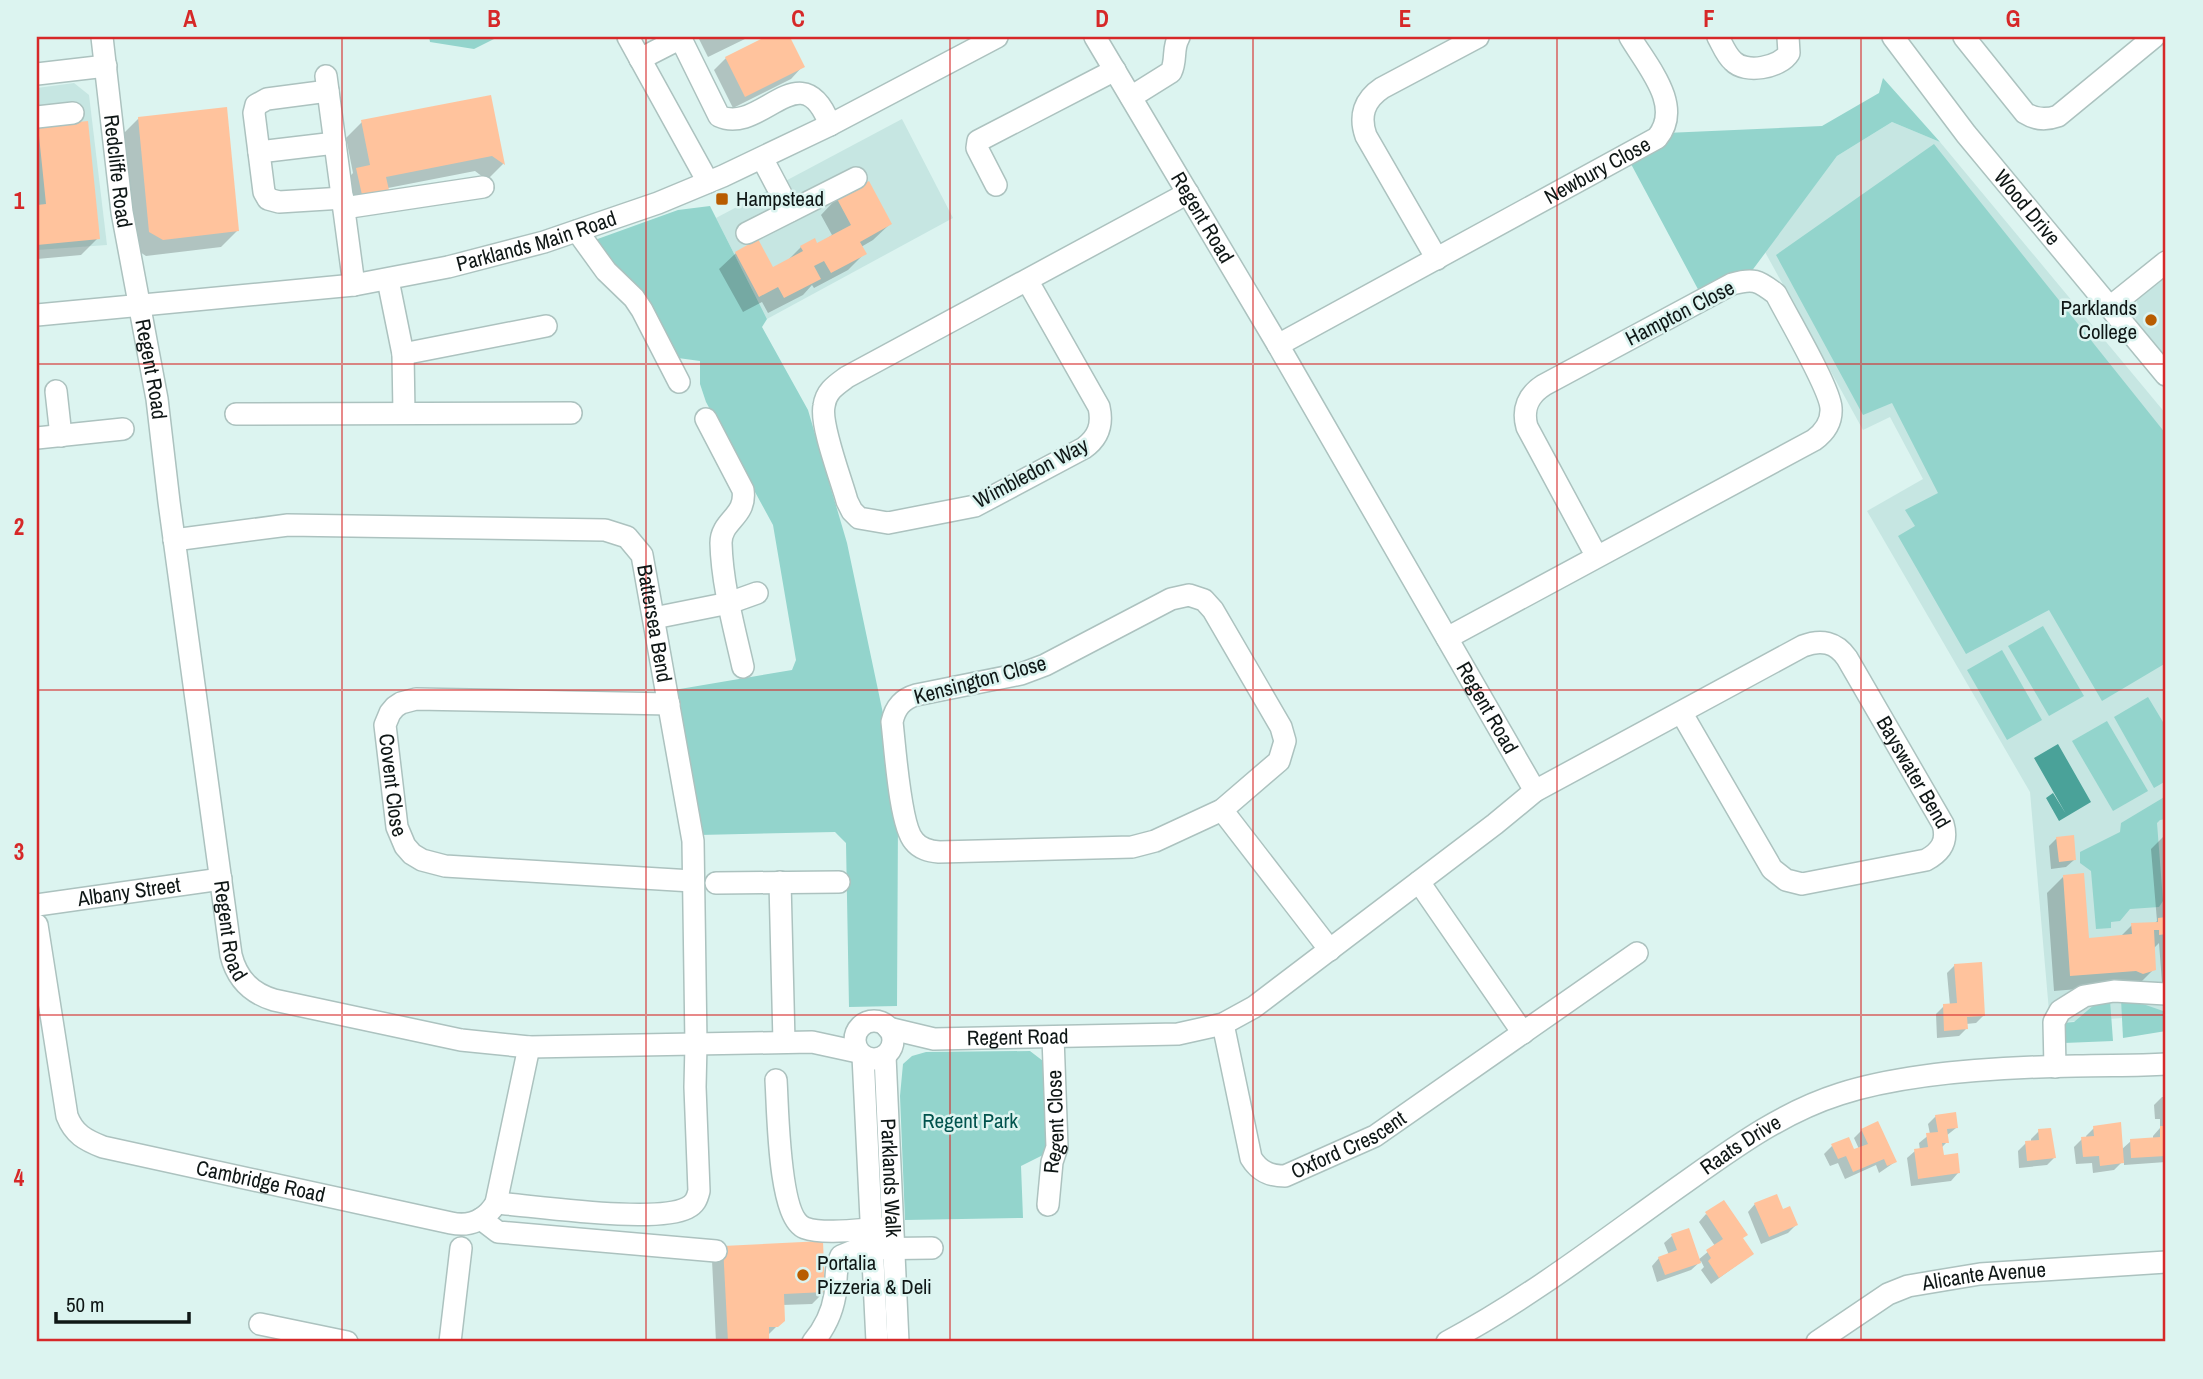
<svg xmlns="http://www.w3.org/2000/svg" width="2203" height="1379" font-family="'Archivo Narrow',sans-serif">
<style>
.built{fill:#c6e6e2}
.green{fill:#93d4cc}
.water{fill:#4aa299}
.shadow{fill:#0003}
.building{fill:#ffc39d}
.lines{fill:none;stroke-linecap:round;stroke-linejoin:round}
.minor-casing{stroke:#acc2bf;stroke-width:24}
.minor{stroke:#fff;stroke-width:21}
.grid{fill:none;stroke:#d62828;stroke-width:2;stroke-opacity:0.55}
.poi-dot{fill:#b85c00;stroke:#dcf4f0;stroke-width:2.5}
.labels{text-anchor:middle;stroke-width:5;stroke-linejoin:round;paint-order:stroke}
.street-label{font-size:21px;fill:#0f1716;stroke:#dcf4f0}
.poi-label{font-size:21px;fill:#0f1716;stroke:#dcf4f0;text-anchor:start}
.park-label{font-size:21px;fill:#01534d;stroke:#dcf4f0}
.neatline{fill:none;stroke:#d62828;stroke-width:2.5}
.grid-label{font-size:23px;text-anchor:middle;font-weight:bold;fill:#d62828}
</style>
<rect width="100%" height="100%" fill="#dcf4f0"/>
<g class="built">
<path d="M74,83L89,95L107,245L37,250V88Z"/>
<path d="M902,119L953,218L767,319L716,218Z"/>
<path d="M1892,122L1940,142L2166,414V1015L2050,1023L2030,792L1867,511L1923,479L1890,417L1863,430L1765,252L1837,156Z"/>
<path d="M2166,277V362L2137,324L2135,316L2137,300Z"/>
</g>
<g class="green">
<path d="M429,37H498L474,49L430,42Z"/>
<path d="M1883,78L1940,142L1892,122L1837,156L1751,272L1700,293L1631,164L1666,143V133L1822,126L1879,93Z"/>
<path d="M1934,144L2166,434V663L2102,701L2049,610L1966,654L1898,536L1915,526L1905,510L1938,493L1892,403L1863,415L1776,255Z"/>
<path d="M710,206L767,319L762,327L808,410L847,543L885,723L898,820L897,1006L849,1007L846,843L835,832L699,835L674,690L792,670L796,660L773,525L706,402L700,384V361L678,358L592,241L678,210Z"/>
<path d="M2043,626L2084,696L2049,716L2008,646Z"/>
<path d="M2002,650L2042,720L2007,740L1967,670Z"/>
<path d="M2148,697L2166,727V781L2154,788L2114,717Z"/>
<path d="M2107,721L2148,791L2113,811L2072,741Z"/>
<path d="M2166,796V819L2160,820L2157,823L2163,901L2159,907L2130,909L2120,921L2111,922V928L2096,929L2091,871L2080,863V852L2120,832L2121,823Z"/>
<path d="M2121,999L2143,1004L2166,1012V1031L2123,1038Z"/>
<path d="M2110,1000L2113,1041L2064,1043L2060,1023L2074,1022L2094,1005Z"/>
<path d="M1030,1051L1043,1061L1047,1153L1021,1166L1023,1218L905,1220L900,1096L903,1064L912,1056L926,1052Z"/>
</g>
<path class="water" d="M2058,744L2091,802L2059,821L2046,798L2053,793L2066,814L2034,758Z"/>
<g class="shadow">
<path d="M698,37H749L708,57Z"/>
<path d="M769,37H788L803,66L791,79L733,108L714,70L726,58Z"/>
<path d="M490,97L503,164L487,180L475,171L388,188L371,206L346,211L341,186L353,173L346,138L362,122Z"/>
<path d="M139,118L237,231L221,247L146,256L134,248L122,135Z"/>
<path d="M38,128L98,238L81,255L37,259Z"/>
<path d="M837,198L890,224L873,240L861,247L865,253L848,270L814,288L812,285L803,295L768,313L762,302L743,312L719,269L736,253L757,241L773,269L787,261L801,247L817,245L832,235L821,215Z"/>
<path d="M2166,834V996H2163L2159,943L2154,948L2155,968L2139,984L2054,991L2047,893L2063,877L2087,940L2120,937L2132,925L2154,924L2157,921L2151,849Z"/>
<path d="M2057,838L2074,860L2066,867L2051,869L2049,846Z"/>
<path d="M1955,965L1984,1015L1976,1023L1966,1024V1029L1959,1036L1937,1038L1936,1014L1944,1006H1950L1947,973Z"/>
<path d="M2162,1097H2166V1162L2124,1165V1160L2114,1170L2093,1173L2092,1163L2076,1164L2074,1147L2082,1139H2087L2086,1136L2094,1128L2121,1150L2131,1141L2153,1139V1136L2160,1128V1119H2155L2154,1105Z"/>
<path d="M1936,1116L1956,1128L1946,1136L1947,1142L1941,1148L1942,1157L1958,1173L1951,1181L1911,1186L1907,1158L1915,1151L1920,1150L1919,1143L1930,1134L1928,1124Z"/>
<path d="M1862,1130L1895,1162L1879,1173L1876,1165L1845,1179L1838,1163L1830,1166L1824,1154L1832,1146L1853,1152L1859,1149L1854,1138Z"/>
<path d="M2039,1131L2054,1158L2047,1165L2019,1168L2018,1151L2026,1143H2031V1139Z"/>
<path d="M1755,1204L1796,1225L1788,1233L1761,1244L1748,1212Z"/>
<path d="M1706,1214L1742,1239L1752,1254L1711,1284L1701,1270L1704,1267L1701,1261L1691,1270L1657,1282L1652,1266L1659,1258L1669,1255L1664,1243L1672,1236L1698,1260L1715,1246L1699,1222Z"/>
<path d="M724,1248L824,1292L812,1304L782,1305L783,1320L767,1336L768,1342H716L712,1260Z"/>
</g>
<g class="building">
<path d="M765,37H790L805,67L745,97L725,57Z"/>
<path d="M491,95L505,165L492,156L386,177L389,190L362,195L356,168L370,165L361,120Z"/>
<path d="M227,107L239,231L163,240L149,232L138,117Z"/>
<path d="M88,121L100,239L37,245V205L46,204L38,126Z"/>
<path d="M869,181L892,224L860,242L867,254L831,273L824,261L814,266L821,279L784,298L778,287L759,297L735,252L758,239L773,267L803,251L800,246L815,238L817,243L851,225L836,197Z"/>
<path d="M2074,835L2076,860L2059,862L2056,837Z"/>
<path d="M2084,873L2089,938L2132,934L2131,923L2158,922V918L2166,917V934L2159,935V930H2154L2156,970L2143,974L2136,971L2070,976L2063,875Z"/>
<path d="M1982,962L1985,1016L1967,1017L1968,1029L1944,1031L1943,1004L1957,1003L1954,964Z"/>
<path d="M1956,1112L1958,1128L1947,1129L1949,1143H1942L1944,1155L1958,1153L1960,1173L1918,1179L1914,1149L1928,1147L1926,1133L1938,1132L1935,1115Z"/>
<path d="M1878,1121L1897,1162L1887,1166L1884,1159L1853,1172L1846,1156L1838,1159L1831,1144L1849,1137L1854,1149L1868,1144L1861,1129Z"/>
<path d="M2121,1122L2124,1163L2100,1166L2099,1156L2083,1157L2081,1137L2094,1136L2093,1126Z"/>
<path d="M2160,1126H2166V1156L2131,1158L2130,1139L2160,1137Z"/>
<path d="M2051,1128L2056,1158L2027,1161L2025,1141L2039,1140L2038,1129Z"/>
<path d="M1777,1194L1783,1209L1790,1206L1798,1225L1769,1237L1754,1203Z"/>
<path d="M1724,1200L1748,1235L1743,1238L1754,1254L1719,1278L1708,1261L1711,1258L1706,1250L1723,1239L1705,1212Z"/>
<path d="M1689,1228L1701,1263L1665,1275L1658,1257L1677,1250L1671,1234Z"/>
<path d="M823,1241L825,1292L784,1294L785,1321L778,1327H769V1342H728L723,1246Z"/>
</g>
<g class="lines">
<g class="minor-casing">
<g id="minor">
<path id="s1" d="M102,37L122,212L157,399L169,502L231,955C237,979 251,993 274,1000L461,1040L529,1047L812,1042L858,1052"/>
<path d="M628,37L708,182"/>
<path d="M680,37L719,116C761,136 801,49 830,125"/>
<path id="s2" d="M1095,37L1278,345L1535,791"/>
<path d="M1718,37C1722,44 1726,55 1733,61C1745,74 1780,68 1789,53L1788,37"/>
<path id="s3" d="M1893,37L1966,134L2166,375"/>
<path d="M1964,37L2025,113C2036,120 2047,120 2058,116L2154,37"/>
<path d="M640,59L681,38"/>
<path d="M37,74L106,66"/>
<path d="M326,76L354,285"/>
<path d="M328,91L267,99L256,105L254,113L264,192L268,199L279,202L343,198"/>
<path d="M1131,97L1171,72C1177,60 1172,48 1179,37"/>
<path d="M37,117L73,113"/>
<path d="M259,152L335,143"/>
<path d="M762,158L790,211"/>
<path d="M996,185L977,148L978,141L1115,70"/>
<path d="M344,208L483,187"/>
<path d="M577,231L606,271L634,298L642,310L679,382"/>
<path d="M747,233L856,178"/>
<path d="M1437,259L1366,136C1359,116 1364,100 1382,88L1478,37"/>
<path d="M388,280L403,354L404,413"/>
<path d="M1027,280L1099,407C1103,425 1098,438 1084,448L975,506L888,523L859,518L852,511L847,501C841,479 820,425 824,406C826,391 836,385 847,377L1188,193"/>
<path d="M2110,307L2166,262"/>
<path id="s4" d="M37,315L354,285L448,267L544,242L658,203L723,176L830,125L997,37"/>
<path id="s5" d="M1278,345L1657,138C1684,106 1647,66 1630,37"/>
<path d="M403,354L546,326"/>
<path d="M56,391L61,436"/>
<path d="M236,414L571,413"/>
<path d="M706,419L743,490C747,517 721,520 721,543C722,584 734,627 743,667"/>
<path d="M37,438L123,429"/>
<path id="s6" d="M174,540L288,525L605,530L627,537L642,555L693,841L696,1044L695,1087L699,1191C697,1199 695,1204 687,1208C655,1224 536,1206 496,1203"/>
<path d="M1189,595L1204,600L1213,610L1281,727L1285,741L1279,761L1222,810L1155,841L1132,847L939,852C929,851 920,849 914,841C900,826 895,747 892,722C895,708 902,699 916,695L1021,674L1045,665L1171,599Z"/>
<path d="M654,618L729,603L757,593"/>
<path d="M1447,638L1814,440C1825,432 1832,422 1831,408C1830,388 1787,316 1776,294C1758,280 1753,278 1732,284L1544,385C1528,395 1522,409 1527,427L1597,557"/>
<path id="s7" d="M669,704L416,699L401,703L395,707L390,713L385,725L397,827L405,846L412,854L422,860L445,866L692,881"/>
<path d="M1222,810L1330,950"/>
<path d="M780,882L784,1042"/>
<path d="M1419,882L1523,1033"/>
<path d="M716,883L839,882"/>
<path id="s8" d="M37,905L221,879"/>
<path id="s9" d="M37,925L67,1116C74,1134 85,1140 103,1147L451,1223C470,1227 486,1220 496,1203L529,1047"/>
<circle cx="874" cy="1040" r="19"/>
<path id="s10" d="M1223,1024L1251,1158C1259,1171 1269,1176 1285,1176L1375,1136L1637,953"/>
<path id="s11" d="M888,1028L934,1039L1178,1034L1223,1024L1254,1007L1495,824L1535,791L1803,646C1821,639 1836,642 1847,658L1943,824C1948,841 1941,852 1926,860L1802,884L1786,880L1772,869L1681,712"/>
<path d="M863,1056L877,1342"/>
<path id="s12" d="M885,1056L898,1342"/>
<path d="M2055,1067L2054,1022L2060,1011L2084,996L2114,991L2166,994"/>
<path d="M776,1080C778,1108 778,1218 805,1228C824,1235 863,1229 885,1228"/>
<path id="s13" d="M1048,1205L1052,1162L1057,1147L1053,1037"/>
<path d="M481,1219L498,1232L716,1251"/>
<path d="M260,1324L347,1342"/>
<path d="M450,1342L461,1248"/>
<path d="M813,1342C824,1329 832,1313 835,1295C837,1281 834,1269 841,1256L858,1249L932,1248"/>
<path id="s14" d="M1447,1342C1530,1298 1604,1240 1680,1186C1731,1150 1780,1113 1840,1094C1909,1072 2004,1067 2076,1066C2107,1065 2136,1066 2166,1064"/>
<path id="s15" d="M1817,1342L1888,1294L1908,1286L1980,1274L2166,1262"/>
</g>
</g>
<use href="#minor" class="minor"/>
</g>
<path class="grid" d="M342,37V1342M646,37V1342M950,37V1342M1253,37V1342M1557,37V1342M1861,37V1342M37,364H2166M37,690H2166M37,1015H2166"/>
<g class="poi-dot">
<rect x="715" y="192" width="14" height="14" rx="3.5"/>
<circle cx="2151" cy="320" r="7"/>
<circle cx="803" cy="1275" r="7"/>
</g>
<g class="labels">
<g class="street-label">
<text dy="7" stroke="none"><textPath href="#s1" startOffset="135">Redcliffe Road</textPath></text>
<text dy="7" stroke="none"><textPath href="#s5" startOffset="364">Newbury Close</textPath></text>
<text dy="7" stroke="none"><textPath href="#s3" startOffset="217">Wood Drive</textPath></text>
<text dy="7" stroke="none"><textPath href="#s2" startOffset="210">Regent Road</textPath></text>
<text dy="7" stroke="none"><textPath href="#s4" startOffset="506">Parklands Main Road</textPath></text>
<text transform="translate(1680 313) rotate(-27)" y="7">Hampton Close</text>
<text dy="7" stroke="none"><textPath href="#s1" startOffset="336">Regent Road</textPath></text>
<text transform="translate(1031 473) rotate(-28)" y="7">Wimbledon Way</text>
<text dy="7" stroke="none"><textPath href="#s6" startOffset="548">Battersea Bend</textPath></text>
<text transform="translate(980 680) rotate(-15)" y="7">Kensington Close</text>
<text dy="7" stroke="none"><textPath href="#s2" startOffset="777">Regent Road</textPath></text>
<text dy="7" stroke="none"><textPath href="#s11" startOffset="1214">Bayswater Bend</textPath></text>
<text dy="7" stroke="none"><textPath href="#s7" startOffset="357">Covent Close</textPath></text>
<text dy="7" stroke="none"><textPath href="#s8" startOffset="93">Albany Street</textPath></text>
<text dy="7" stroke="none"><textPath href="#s1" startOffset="903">Regent Road</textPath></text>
<text dy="7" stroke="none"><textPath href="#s11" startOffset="131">Regent Road</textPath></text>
<text dy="7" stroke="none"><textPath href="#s13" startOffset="84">Regent Close</textPath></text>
<text dy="7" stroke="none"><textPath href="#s10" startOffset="248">Oxford Crescent</textPath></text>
<text dy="7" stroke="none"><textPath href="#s14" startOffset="354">Raats Drive</textPath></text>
<text dy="7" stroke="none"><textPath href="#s12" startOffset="122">Parklands Walk</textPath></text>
<text dy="7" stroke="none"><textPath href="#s9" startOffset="404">Cambridge Road</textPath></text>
<text dy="7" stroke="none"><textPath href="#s15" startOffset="184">Alicante Avenue</textPath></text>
</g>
<g class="poi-label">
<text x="736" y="206">Hampstead</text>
<text x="2137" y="315" text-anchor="end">Parklands<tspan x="2137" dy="24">College</tspan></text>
<text x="817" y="1270">Portalia<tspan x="817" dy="24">Pizzeria &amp; Deli</tspan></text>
</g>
<g class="park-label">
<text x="970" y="1128">Regent Park</text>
</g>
</g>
<rect width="2203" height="1379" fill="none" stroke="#dcf4f0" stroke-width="77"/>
<path d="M56 1312v10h133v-10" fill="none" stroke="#0f1716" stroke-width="3.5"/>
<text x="66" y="1312" font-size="21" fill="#0f1716" stroke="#dcf4f0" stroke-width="5" paint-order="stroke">50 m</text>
<rect x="38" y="38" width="2126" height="1302" class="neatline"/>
<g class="grid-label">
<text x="190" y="27">A</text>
<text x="494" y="27">B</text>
<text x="798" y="27">C</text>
<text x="1102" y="27">D</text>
<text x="1405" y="27">E</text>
<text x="1709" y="27">F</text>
<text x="2013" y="27">G</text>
<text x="19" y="209">1</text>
<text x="19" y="535">2</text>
<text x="19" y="860">3</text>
<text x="19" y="1186">4</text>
</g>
</svg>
